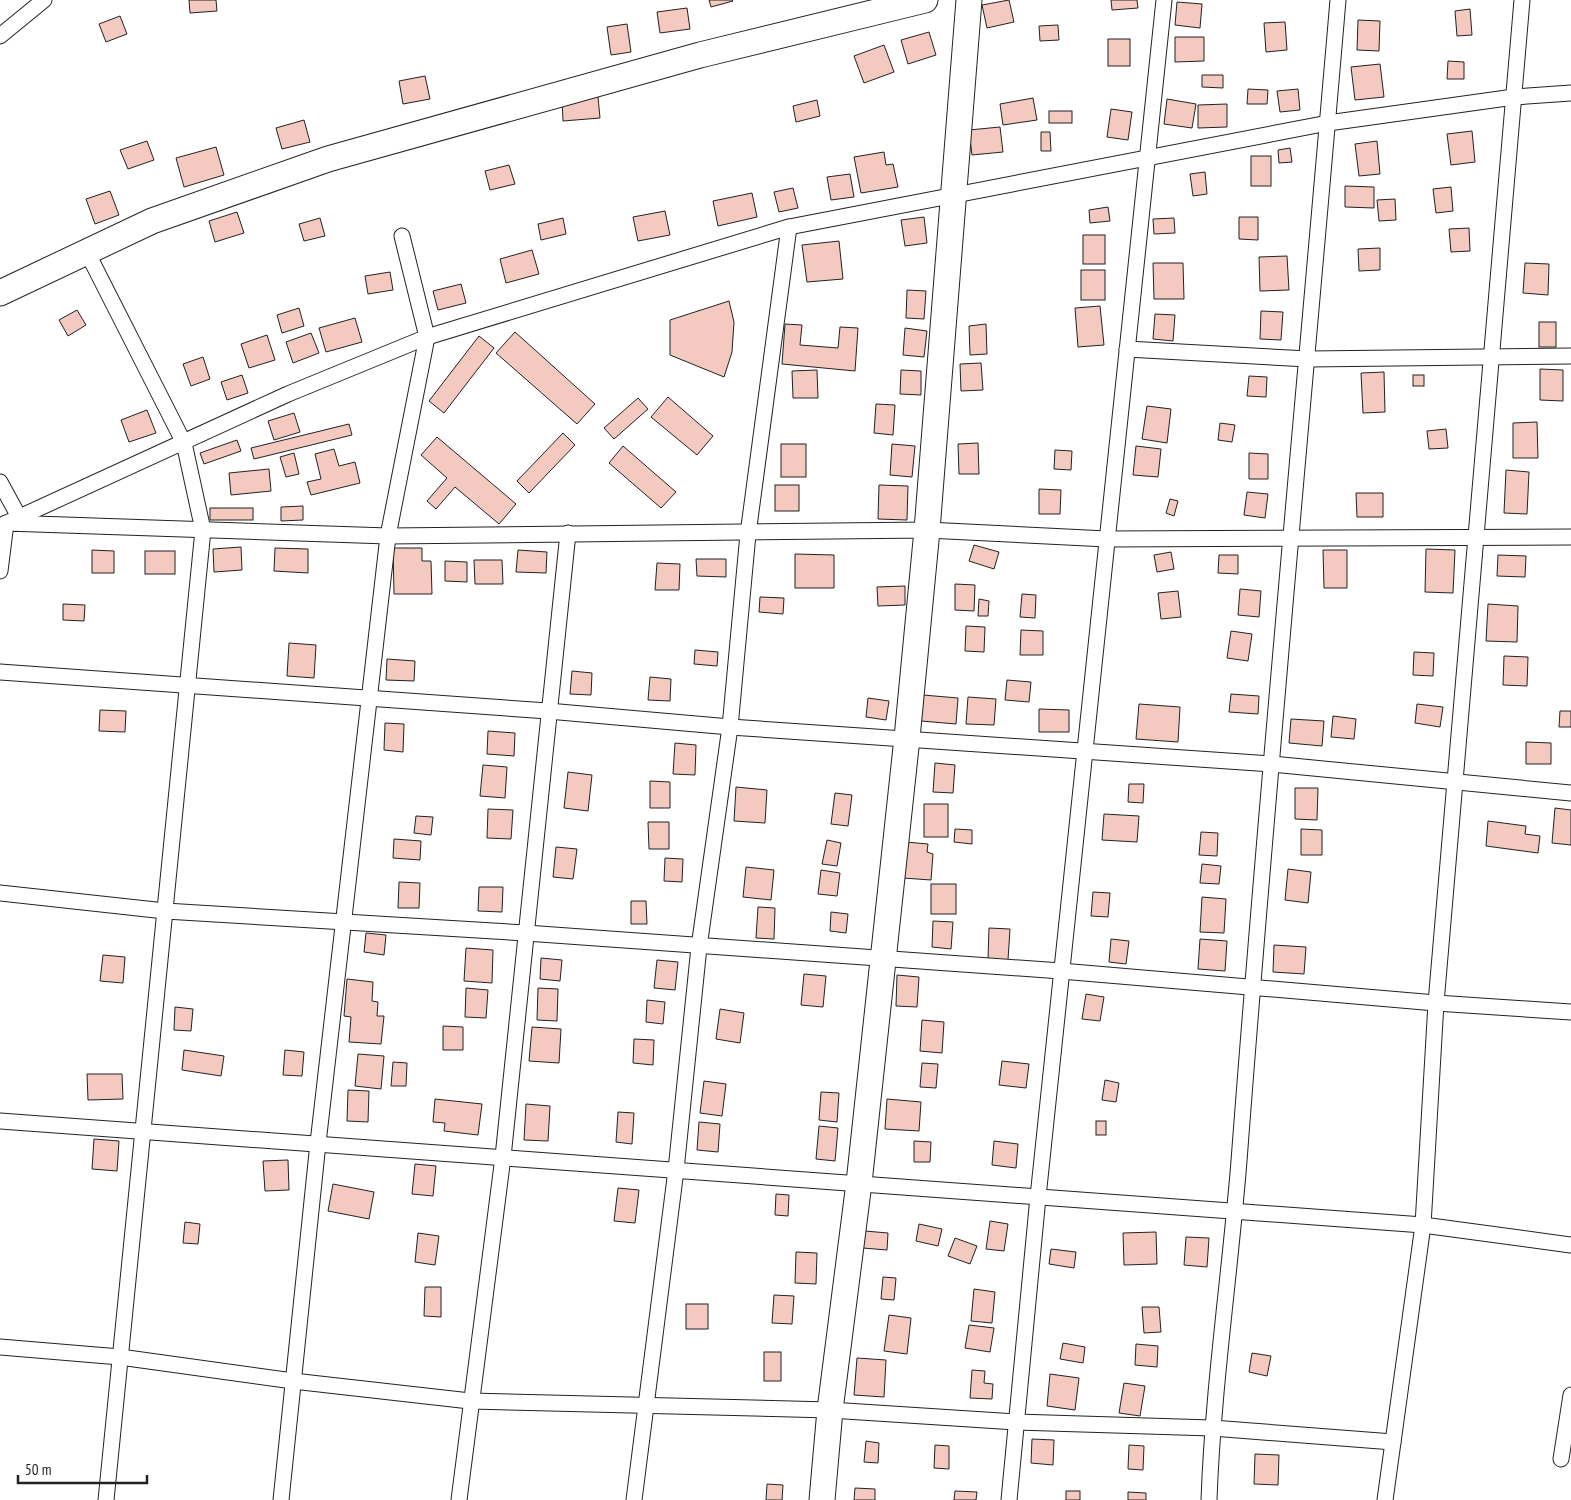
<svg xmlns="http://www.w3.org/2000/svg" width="1571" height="1500" font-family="'PT Sans Narrow',sans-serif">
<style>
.building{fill:#f3c9c0;stroke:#222}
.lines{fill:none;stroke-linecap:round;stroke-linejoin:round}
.street-casing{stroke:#222;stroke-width:17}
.primary-casing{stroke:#222;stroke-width:27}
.street{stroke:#fff;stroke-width:15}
.primary{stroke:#fff;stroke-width:25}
</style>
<rect width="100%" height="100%" fill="#fff"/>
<g class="building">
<path d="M189,0H216L217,11L190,13Z"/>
<path d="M709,0H732L733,1L711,7Z"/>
<path d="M1009,0L1014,22L987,28L982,5Z"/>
<path d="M1111,0H1137L1138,8L1112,10Z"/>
<path d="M1177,2L1202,4L1200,28L1175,25Z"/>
<path d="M687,8L690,29L660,33L657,12Z"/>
<path d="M1470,9L1472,35L1457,36L1455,11Z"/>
<path d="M120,16L127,34L106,42L99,24Z"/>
<path d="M1358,20L1380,21L1379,51L1357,50Z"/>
<path d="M1285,22L1287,50L1266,52L1264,23Z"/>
<path d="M627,24L631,52L611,55L607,27Z"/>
<path d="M1058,25L1059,40L1040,41L1039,26Z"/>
<path d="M929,32L936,55L908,64L901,40Z"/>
<path d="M1175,37H1204V61L1175,62Z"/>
<rect x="1108" y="39" width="22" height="27"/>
<path d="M884,45L894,72L864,83L854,56Z"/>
<path d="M1448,61L1464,62V79H1447Z"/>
<path d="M1380,64L1384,97L1355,100L1351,67Z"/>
<path d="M1202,75H1223V88L1202,87Z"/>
<path d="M425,76L430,99L403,104L399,81Z"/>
<path d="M1248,89L1268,90L1267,104H1247Z"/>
<path d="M1298,89L1300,110L1280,112L1277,91Z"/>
<path d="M598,97L600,118L563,121L562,99Z"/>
<path d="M1033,98L1037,120L1003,125L1000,104Z"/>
<path d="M1167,99L1196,104L1192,128L1164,124Z"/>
<path d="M817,100L820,116L796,122L793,106Z"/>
<path d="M1227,104V127L1198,128V105Z"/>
<path d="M1111,109L1132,112L1128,140L1107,137Z"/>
<rect x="1049" y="111" width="23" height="12"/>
<path d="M304,120L310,142L282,149L276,128Z"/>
<path d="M1000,127L1003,152L972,155L969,130Z"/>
<path d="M1472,131L1475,162L1451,165L1447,134Z"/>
<path d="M1041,132H1050L1051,151H1041Z"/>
<path d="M147,141L154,160L128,169L120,150Z"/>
<path d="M1377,141L1380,174L1359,176L1355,144Z"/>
<path d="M216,147L224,175L184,187L176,158Z"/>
<path d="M1290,148L1292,162L1279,163L1278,150Z"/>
<path d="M884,152L886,165L893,164L898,187L861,193L854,157Z"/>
<rect x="1251" y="156" width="20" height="30"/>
<path d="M509,165L515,184L490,190L485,171Z"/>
<path d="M1205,172L1207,194L1193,196L1190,174Z"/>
<path d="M850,174L854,197L831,200L827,177Z"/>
<path d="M1345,186L1374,187V208L1345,207Z"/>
<path d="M1451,187L1453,211L1436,213L1433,189Z"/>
<path d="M793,188L798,208L779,212L774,192Z"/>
<path d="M110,191L119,215L95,224L86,199Z"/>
<path d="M752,193L757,217L718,226L713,201Z"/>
<path d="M1395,199L1396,220L1379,221L1377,200Z"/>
<path d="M1108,207L1110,221L1090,223L1089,210Z"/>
<path d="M665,211L670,235L638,241L633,217Z"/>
<path d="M237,212L244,233L215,242L209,221Z"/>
<path d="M924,217L927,243L905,246L901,220Z"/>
<path d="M1239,217H1258V240L1239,239Z"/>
<path d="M320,218L325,236L304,241L299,224Z"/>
<path d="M563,218L566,234L541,240L538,224Z"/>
<path d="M1174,218L1175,233L1154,234L1153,219Z"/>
<path d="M1469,228L1470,251L1451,252L1449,229Z"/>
<rect x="1083" y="235" width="22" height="29"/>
<path d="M839,241L843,279L807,282L802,245Z"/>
<path d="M1380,248V270L1359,271L1358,249Z"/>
<path d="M532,250L539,274L506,283L500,259Z"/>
<path d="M1287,256L1289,290L1260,291L1259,257Z"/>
<path d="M1153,263H1183L1184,299H1154Z"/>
<path d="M1525,263L1549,264L1548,295L1523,293Z"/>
<rect x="1081" y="270" width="24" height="30"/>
<path d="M390,272L393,290L368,294L365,276Z"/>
<path d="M461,284L466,303L438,310L433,291Z"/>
<path d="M907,290L926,291L924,319L906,318Z"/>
<path d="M729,301L734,322L732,352L724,377L670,355V320Z"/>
<path d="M1100,306L1104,345L1078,347L1075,308Z"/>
<path d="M299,308L304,326L282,333L277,315Z"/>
<path d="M77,310L86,325L68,336L59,320Z"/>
<path d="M1261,311L1283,312L1281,340L1260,339Z"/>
<path d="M1155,314L1175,315L1173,341L1153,339Z"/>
<path d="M355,318L362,342L326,352L319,328Z"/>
<rect x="1539" y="322" width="17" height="25"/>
<path d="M785,324L802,325L800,345L838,348L840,327L858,328L855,371L782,364Z"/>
<path d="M986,324L987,354L970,355L969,326Z"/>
<path d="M905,328L927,331L924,357L903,355Z"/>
<path d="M515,332L595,404L577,424L496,353Z"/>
<path d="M311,333L319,353L293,363L286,342Z"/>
<path d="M267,335L275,360L249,368L241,344Z"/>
<path d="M479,336L494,348L444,413L429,401Z"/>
<path d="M203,357L210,379L191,386L183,364Z"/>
<path d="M981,363L983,390L961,391L960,364Z"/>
<path d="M1540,369L1563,370V401L1540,400Z"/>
<path d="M817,370L818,398H793L792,371Z"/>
<path d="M901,370L921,371V395L900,394Z"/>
<path d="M1384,372L1385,412L1363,413L1361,373Z"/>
<path d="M242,375L248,393L227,400L221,382Z"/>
<rect x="1413" y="375" width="11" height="11"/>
<path d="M1249,376L1267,377L1266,397L1247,396Z"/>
<path d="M668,397L713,436L697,455L651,417Z"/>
<path d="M638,398L648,409L614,439L604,428Z"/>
<path d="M876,404L895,405L893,435L874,433Z"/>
<path d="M1147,406L1171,409L1167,443L1142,439Z"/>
<path d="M147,410L156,433L129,442L121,420Z"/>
<path d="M294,413L300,432L274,440L268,421Z"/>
<path d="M1537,422L1538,458H1513V423Z"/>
<path d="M1220,423L1235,425L1232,442L1218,440Z"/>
<path d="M349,424L352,435L254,459L251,448Z"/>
<path d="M1446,429L1448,448L1429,449L1427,431Z"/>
<path d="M563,433L575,445L529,493L517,481Z"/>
<path d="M437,437L516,504L499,524L455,487L436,509L427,501L447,478L421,455Z"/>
<path d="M237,440L241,451L204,464L200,453Z"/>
<path d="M978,443L979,474H959L958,444Z"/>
<rect x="781" y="444" width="25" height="33"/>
<path d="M892,444L915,446L912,477L890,475Z"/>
<path d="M623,446L676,492L661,508L609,463Z"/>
<path d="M1136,446L1161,449L1158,477L1133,475Z"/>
<path d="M334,449L339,466L355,462L360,483L311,495L307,482L321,479L315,454Z"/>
<path d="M1055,450L1072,451L1071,470L1054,469Z"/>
<path d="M294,453L299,474L286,477L280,457Z"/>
<path d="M1249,453L1268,454V479H1249Z"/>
<path d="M269,469L271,491L231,495L229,473Z"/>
<path d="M1506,470L1529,472L1527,514L1504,513Z"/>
<rect x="775" y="485" width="24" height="26"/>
<path d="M879,485L908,486L907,520L878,519Z"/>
<path d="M1039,489L1061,490L1060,514H1039Z"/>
<path d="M1247,492L1268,494L1265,518L1244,515Z"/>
<path d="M1356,493H1383V517H1357Z"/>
<path d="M1170,499L1178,501L1174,516L1166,513Z"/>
<path d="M303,506V520L281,521V507Z"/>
<rect x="210" y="508" width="43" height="12"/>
<path d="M974,545L999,552L994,569L969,561Z"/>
<path d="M241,547L242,570L214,572L213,549Z"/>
<path d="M275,548L308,549V573L274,571Z"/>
<path d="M393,548H422V561H431L432,594H394Z"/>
<path d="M1426,549L1455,550L1453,593L1425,592Z"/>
<path d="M92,550L114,551V573H92Z"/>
<path d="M518,550L547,552L546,573L516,572Z"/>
<path d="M1323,550H1347V588H1324Z"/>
<rect x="145" y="551" width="30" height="23"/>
<path d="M1171,552L1174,569L1157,572L1154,555Z"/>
<path d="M795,554L834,555V588H795Z"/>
<path d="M1219,555H1238V574L1218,573Z"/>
<path d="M1498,555L1526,556L1525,577L1497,576Z"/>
<path d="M696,559H726V577L697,576Z"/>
<path d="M474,560H502L503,584H475Z"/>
<path d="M445,561L467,562V582L445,581Z"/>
<path d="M657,563L680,564L679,590H655Z"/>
<path d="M955,584L975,585L974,611L955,610Z"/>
<path d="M905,586V605L878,606L877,587Z"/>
<path d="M1240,589L1261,591L1259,617L1238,615Z"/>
<path d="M1178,591L1181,617L1161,619L1158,593Z"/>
<path d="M1022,594L1036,595L1035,618L1020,617Z"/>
<path d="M760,597L784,598L783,614L759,612Z"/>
<path d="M979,599L989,601L988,616H978Z"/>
<path d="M63,604L85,605L84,621L63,620Z"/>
<path d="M1488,604L1518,606L1517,642L1486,641Z"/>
<path d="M966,626L985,627L984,652L965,651Z"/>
<path d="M1021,630L1043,631V655H1020Z"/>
<path d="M1231,631L1252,634L1248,661L1227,658Z"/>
<path d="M289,643L316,645L314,678L287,676Z"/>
<path d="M695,650L718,652L717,666L694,664Z"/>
<path d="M1414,652L1434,653L1433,676L1413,675Z"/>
<path d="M1504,656L1528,657L1527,686L1503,685Z"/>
<path d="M387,659L415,661L414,681L386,680Z"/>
<path d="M572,671L592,673L591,695L570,694Z"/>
<path d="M650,677L671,679L670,701L648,700Z"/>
<path d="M1007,680L1031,682L1029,702L1005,700Z"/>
<path d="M1231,694L1259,696L1258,714L1229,712Z"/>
<path d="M923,695L958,698L956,724L921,721Z"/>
<path d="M968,697L996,699L994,725L966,724Z"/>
<path d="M868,698L889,701L886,720L866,717Z"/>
<path d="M1139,704L1180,707L1178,742L1136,739Z"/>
<path d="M1417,704L1443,707L1440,727L1415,723Z"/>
<path d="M1039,709L1069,710V732H1039Z"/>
<path d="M100,710L126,711L125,732L99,731Z"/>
<path d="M1560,711H1571V727H1559Z"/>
<path d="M1333,716L1356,719L1354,739L1331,737Z"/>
<path d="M1291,719L1324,721L1322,746L1289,743Z"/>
<path d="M385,723L404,724L403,752L384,750Z"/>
<path d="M488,731L515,733L514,756L487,754Z"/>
<path d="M1526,742L1551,743V764H1526Z"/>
<path d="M675,743L696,745L695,775L673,774Z"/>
<path d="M935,763L955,765L953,793L933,792Z"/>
<path d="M483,765L507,767L505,798L480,796Z"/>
<path d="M568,772L592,775L588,811L564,808Z"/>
<path d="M650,781L670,782V808H650Z"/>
<path d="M1129,784H1144L1143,803L1128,802Z"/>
<path d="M736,787L767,790L765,823L734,821Z"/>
<path d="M1295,788H1318L1317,820L1295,819Z"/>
<path d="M835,793L852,795L848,826L831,824Z"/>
<rect x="924" y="804" width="24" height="33"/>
<path d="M1555,808L1571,810V845L1552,843Z"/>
<path d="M488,809L513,810L511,839L487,838Z"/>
<path d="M1104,814L1139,816L1137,842L1102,840Z"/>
<path d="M416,816L433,817L431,835L414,833Z"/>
<path d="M1488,821L1526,826L1525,834L1540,836L1538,853L1486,846Z"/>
<path d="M648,822H669V849H649Z"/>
<path d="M955,829L972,830V844L954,842Z"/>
<path d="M1301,829L1322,830V855H1301Z"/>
<path d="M1201,832L1218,833L1217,856L1199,855Z"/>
<path d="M394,839L421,841L420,860L393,858Z"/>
<path d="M827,840L841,843L837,866L822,864Z"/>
<path d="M906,842L928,844L927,852L933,854L931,880L903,878Z"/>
<path d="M556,847L577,849L573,879L553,877Z"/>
<path d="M665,858L683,859L682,882L664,881Z"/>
<path d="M1202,864L1221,866L1219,884L1200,883Z"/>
<path d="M746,867L774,870L771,900L743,897Z"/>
<path d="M1288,869L1311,872L1308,903L1285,900Z"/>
<path d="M821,870L840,873L837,896L818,894Z"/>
<path d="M399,882L420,883L419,908H398Z"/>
<rect x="931" y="884" width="25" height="30"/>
<path d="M479,887H503L502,912L478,911Z"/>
<path d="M1093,892L1110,893L1108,917L1091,916Z"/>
<path d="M1202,897L1226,899L1224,933L1200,932Z"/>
<path d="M631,901H646L647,924H631Z"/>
<path d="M758,907L775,908L774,939L756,938Z"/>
<path d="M831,912L848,914L846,933L830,931Z"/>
<path d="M933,921L953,922L951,949L932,947Z"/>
<path d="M989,928L1010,929L1008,960L988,959Z"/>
<path d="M366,933L386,935L384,955L364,952Z"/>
<path d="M1111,939L1129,941L1126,964L1109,962Z"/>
<path d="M1200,939L1227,941L1225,971L1198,969Z"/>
<path d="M1274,945L1306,947L1304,974L1273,972Z"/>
<path d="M466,948L493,950L492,983L464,981Z"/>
<path d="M103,955L125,957L123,983L100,981Z"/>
<path d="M541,958L562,960L560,981L540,979Z"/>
<path d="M657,960L678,962L675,990L654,988Z"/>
<path d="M804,974L826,976L823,1007L801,1005Z"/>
<path d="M897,975L919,977L917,1007L896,1006Z"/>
<path d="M347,979L373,982L372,1001L378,1002L377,1016H384L381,1044L349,1042L351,1017L344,1016Z"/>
<path d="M466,988L488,990L486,1018L465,1017Z"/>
<path d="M538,988L558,989L557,1021L537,1020Z"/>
<path d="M1086,994L1104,997L1100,1021L1082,1019Z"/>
<path d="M647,1000L665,1002L663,1024L646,1022Z"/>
<path d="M175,1007L193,1009L191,1031L174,1030Z"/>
<path d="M720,1009L744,1013L740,1043L716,1039Z"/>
<path d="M922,1020L944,1022L942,1053L920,1051Z"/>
<path d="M443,1026L463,1027V1050H443Z"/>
<path d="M532,1027L561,1029L559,1063L529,1061Z"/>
<path d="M634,1039L654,1040L653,1065L633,1063Z"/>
<path d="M184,1050L224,1056L221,1076L182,1070Z"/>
<path d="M285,1050L304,1052L302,1076L283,1075Z"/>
<path d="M358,1054L384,1056L381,1089L355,1086Z"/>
<path d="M1002,1061L1029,1064L1026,1088L999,1085Z"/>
<path d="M393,1062L407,1063L406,1086H391Z"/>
<path d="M922,1063L938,1064L936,1088L920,1087Z"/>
<path d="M87,1074H122L123,1099L88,1100Z"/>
<path d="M1105,1080L1119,1083L1116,1102L1102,1100Z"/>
<path d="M704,1081L726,1084L722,1116L700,1113Z"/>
<path d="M348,1090L369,1091L368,1122L347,1121Z"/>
<path d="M821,1092L839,1093L837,1122L819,1120Z"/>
<path d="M435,1099L482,1104L478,1135L444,1131L445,1123L433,1122Z"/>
<path d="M887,1099L921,1102L919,1131L885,1129Z"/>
<path d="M526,1104L550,1106L548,1141L524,1140Z"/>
<path d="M618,1112L634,1113L632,1144L616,1142Z"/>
<rect x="1096" y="1121" width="10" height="14"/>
<path d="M699,1122L720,1124L718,1152L697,1150Z"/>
<path d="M819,1126L838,1128L835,1161L816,1159Z"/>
<path d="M94,1139L119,1141L117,1171L92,1169Z"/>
<path d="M914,1141L931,1142L930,1162H914Z"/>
<path d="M994,1141L1018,1144L1016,1168L992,1165Z"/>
<path d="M288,1160L289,1190L265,1191L263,1161Z"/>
<path d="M415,1164L436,1166L433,1196L412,1194Z"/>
<path d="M333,1184L374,1192L369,1219L328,1211Z"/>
<path d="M618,1188L639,1190L635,1223L614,1221Z"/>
<path d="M776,1194L789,1195L788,1216L775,1215Z"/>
<path d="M990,1221L1008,1224L1004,1251L986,1249Z"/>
<path d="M185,1222L200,1224L198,1244L183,1243Z"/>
<path d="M919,1224L942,1229L938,1246L916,1241Z"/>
<path d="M865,1231L888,1233L887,1250L863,1248Z"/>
<path d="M1156,1232L1157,1264L1124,1265L1123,1233Z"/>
<path d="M418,1233L439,1236L435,1265L415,1262Z"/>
<path d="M1186,1237L1209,1238L1207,1267L1184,1265Z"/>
<path d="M955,1238L977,1246L970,1264L948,1256Z"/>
<path d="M1051,1249L1076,1252L1074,1268L1049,1264Z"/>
<path d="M796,1252L817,1253L816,1284L795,1283Z"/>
<path d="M883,1277L896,1278L894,1300L881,1299Z"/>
<path d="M425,1287H441V1317L424,1316Z"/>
<path d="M974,1289L995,1292L992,1323L971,1321Z"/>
<path d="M774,1295L794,1296L792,1324L772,1323Z"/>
<rect x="686" y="1304" width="22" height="25"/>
<path d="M1142,1307H1159L1161,1332L1144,1333Z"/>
<path d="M889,1315L911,1318L907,1354L884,1351Z"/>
<path d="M969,1325L994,1328L990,1352L965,1348Z"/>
<path d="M1063,1343L1085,1347L1083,1363L1060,1359Z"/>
<path d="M1136,1344L1158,1346L1157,1367L1135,1365Z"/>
<rect x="764" y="1352" width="17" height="29"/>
<path d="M1252,1353L1271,1356L1267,1376L1249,1372Z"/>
<path d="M857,1358L886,1360L884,1397L854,1395Z"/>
<path d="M972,1370L985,1371L984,1383L993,1384L992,1399L970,1398Z"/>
<path d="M1050,1374L1079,1378L1075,1410L1047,1406Z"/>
<path d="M1124,1383L1145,1386L1140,1416L1119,1413Z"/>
<path d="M1032,1439L1054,1440L1053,1465L1031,1463Z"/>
<path d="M866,1441L879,1443L878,1463L864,1462Z"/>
<path d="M935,1445L949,1446V1469L934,1468Z"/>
<path d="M1129,1445L1144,1446L1143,1470L1128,1469Z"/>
<path d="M1255,1454L1279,1455L1278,1485L1254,1484Z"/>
<path d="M767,1484L783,1485L782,1500H766Z"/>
<path d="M855,1488L875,1489V1500H854Z"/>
<path d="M955,1491L977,1492L976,1500H954Z"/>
<rect x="1066" y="1491" width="14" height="9"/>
<path d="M1128,1492L1146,1493V1500H1128Z"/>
</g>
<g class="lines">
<g class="street-casing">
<g id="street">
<path d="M0,36L44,0"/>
<path d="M87,252L184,443L203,530L106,1500"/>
<path d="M1127,349L1308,359L1571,356"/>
<path d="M0,482L19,517"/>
<path d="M0,526L288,394L427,337L789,227L1328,123L1514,97L1571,93"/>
<path d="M0,571L6,523L388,536L927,530L1107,539L1571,537"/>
<path d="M0,672L548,711L730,727L1272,764L1571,793"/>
<path d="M0,893L165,911L526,933L1061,971L1436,1003L1571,1012"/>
<path d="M0,1121L1423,1225L1571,1245"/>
<path d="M0,1347L120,1357L293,1381L470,1401L830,1410L1016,1422L1212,1428L1393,1442"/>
<path d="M1561,1459L1571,1395"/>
<path d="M281,1500L318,1143L388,536L427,337L402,236"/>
<path d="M459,1500L503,1157L568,533"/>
<path d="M634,1500L676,1170L699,947L730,727L748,534L789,227"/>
<path d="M1009,1500L1038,1197L1164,0"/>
<path d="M1209,1500C1213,1387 1230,1274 1239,1161C1268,774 1305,387 1338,0"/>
<path d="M1385,1500L1423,1225L1436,1003L1522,0"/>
</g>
</g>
<g class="primary-casing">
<g id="primary">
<path d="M0,293L152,221L328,159L700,55L925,0"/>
<path d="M822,1500L830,1410L859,1183L907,738L927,530L969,0"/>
</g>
</g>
<use href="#street" class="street"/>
<use href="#primary" class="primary"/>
</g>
<path d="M18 1475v8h129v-8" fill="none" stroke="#222222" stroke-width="2.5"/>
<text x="25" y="1475" font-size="15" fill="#222222" stroke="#ffffff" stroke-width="4" paint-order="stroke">50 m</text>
</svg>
